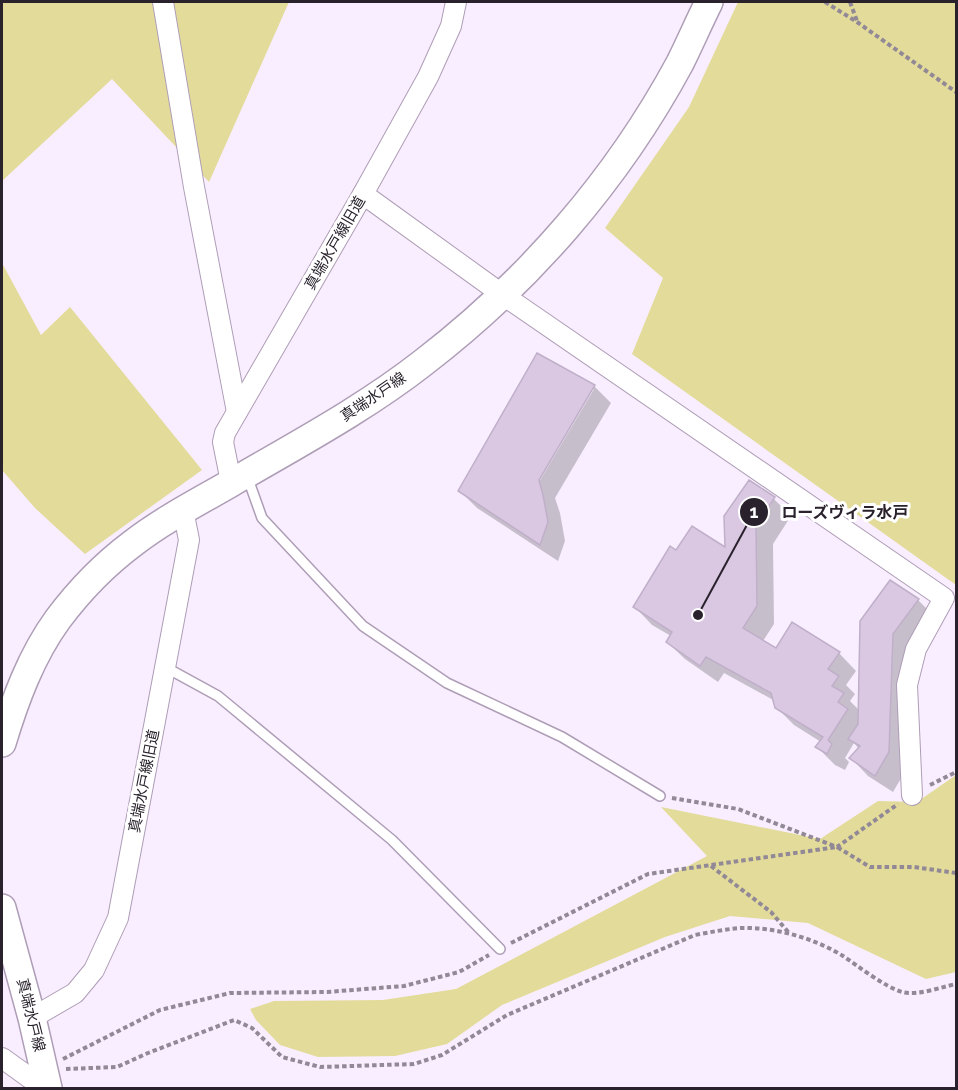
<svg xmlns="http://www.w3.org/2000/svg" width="958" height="1090" font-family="Raleway,'Noto Sans JP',sans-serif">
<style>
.green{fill:#e3db99}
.shadow{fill:#0003;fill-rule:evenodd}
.building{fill:#dac8e3;stroke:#c0afc9;stroke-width:1.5}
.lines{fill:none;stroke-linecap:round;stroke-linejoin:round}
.service-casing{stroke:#ae9db6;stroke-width:12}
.minor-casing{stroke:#ae9db6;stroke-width:22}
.secondary-casing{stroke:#ae9db6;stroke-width:30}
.path{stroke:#928997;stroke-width:4;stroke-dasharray:4.5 3;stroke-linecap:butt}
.service{stroke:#fff;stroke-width:9}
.minor{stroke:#fff;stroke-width:20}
.secondary{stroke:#fff;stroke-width:27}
.labels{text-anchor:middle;stroke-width:6;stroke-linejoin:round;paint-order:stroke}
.street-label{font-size:15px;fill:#29222c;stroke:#fff}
.leader{fill:none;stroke:#29222c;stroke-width:2}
.callout-dot{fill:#29222c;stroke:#fff;stroke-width:2}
.mark-label{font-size:18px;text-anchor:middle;font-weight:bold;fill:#fff}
.callout-label{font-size:16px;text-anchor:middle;font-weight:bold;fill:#29222c;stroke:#fff;stroke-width:6;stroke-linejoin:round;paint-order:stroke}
</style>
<rect width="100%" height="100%" fill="#f9eeff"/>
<g class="green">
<path d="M2,2H289L209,182L112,79L2,181Z"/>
<path d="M738,2H956V585L632,354L663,278L605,228L689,107Z"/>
<path d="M2,263L41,335L70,307L202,470L85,554L35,508L2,470Z"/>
<path d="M956,775V972L926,979L808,923L730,916L665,937L502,1005L447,1044L395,1056L318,1057L280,1045L256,1020L250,1009L274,1001L383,1000L456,989L707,856L661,807L820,839L878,801L917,802Z"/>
</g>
<g class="shadow">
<path d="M594,386L611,403L555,498L560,513L565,541L558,561L477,508L460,491ZM590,389H594L536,487L534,486Z"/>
<path d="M749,482L774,499L791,516L773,544L774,624L763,641L776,650L792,624L839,653L856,671L846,685L855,694L850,701L860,711L861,622L918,600L935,617L910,652L906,770L893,792L868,776L851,758L859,749L854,743L845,758L849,762L845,770L835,765L817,747L821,742L794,725L776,707L775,701L724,673L718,682L685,659L667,642L671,636L652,625L635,607L676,552L726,550Z"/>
</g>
<g class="building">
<path d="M537,353L595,385L539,480L543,495L548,522L540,545L458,491Z"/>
<path d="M749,480L775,497L756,526L757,606L743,628L776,648L792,622L840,652L828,669L839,676L832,686L844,693L838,702L848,709L828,740L832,744L827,754L815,747L823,737L775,708L771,693L706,657L700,666L666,642L672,632L633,607L670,546L676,550L692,526L725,547L724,516Z"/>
<path d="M890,580L919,599L893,634L889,752L875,776L849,758L860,746L848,739L858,724L860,621Z"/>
</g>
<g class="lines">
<g class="service-casing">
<g id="service">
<path d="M247,476L262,518L363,626L447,683L562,737L660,796"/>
<path d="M165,667L218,696L392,840L500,949"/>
</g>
</g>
<g class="minor-casing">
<g id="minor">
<path d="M163,2L194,187L237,412"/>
<path d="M363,194L503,295L944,598L916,649L907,685L912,795"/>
<path d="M231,482L223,442L225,433L363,194L428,77L451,26L456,2"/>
<path d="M32,1018L75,993L94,970L118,918L189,540L183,510"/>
<path d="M2,1058L30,1078"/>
</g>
</g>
<g class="secondary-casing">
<g id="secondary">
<path d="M2,743C15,700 31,656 58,619C79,591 104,565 132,544C163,520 198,502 231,483C296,445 364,409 424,362C528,282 617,180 680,63C690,43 699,22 709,2"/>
<path d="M2,908L32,1018L48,1088"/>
</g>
</g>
<g class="path">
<path d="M825,2L857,22L956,92"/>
<path d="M850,2L857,21"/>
<path d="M930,785L956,772"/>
<path d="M672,798L738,809L837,847L898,804"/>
<path d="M711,866L771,912L789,933"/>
<path d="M511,943L648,874L837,847L870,867H914L956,873"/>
<path d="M63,1059L160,1010L230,993L327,992L404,986L459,972L489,955"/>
<path d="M66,1069L117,1067L148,1053L234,1020L252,1028L282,1057L320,1067L414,1064L442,1055L507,1015L695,935C711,932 726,929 741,928C775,927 814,938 843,956C858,966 885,987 902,992C917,996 942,987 956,984"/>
</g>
<use href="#service" class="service"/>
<use href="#minor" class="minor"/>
<use href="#secondary" class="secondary"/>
</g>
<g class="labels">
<g class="street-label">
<text transform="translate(335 243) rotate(-60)" y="5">真端水戸線旧道</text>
<text transform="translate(373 397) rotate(-34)" y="5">真端水戸線</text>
<text transform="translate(144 781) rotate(-79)" y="5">真端水戸線旧道</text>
<text transform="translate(31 1015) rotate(76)" y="5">真端水戸線</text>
</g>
</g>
<path class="leader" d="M698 615L754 512"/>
<g class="callout-dot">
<circle cx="698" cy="615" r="6"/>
<circle cx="754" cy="512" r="15"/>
</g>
<g class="mark-label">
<text x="754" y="518">1</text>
</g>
<g class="callout-label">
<text x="845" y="518">ローズヴィラ水戸</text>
</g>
<rect width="958" height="1090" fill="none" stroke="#29222c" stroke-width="6"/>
</svg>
